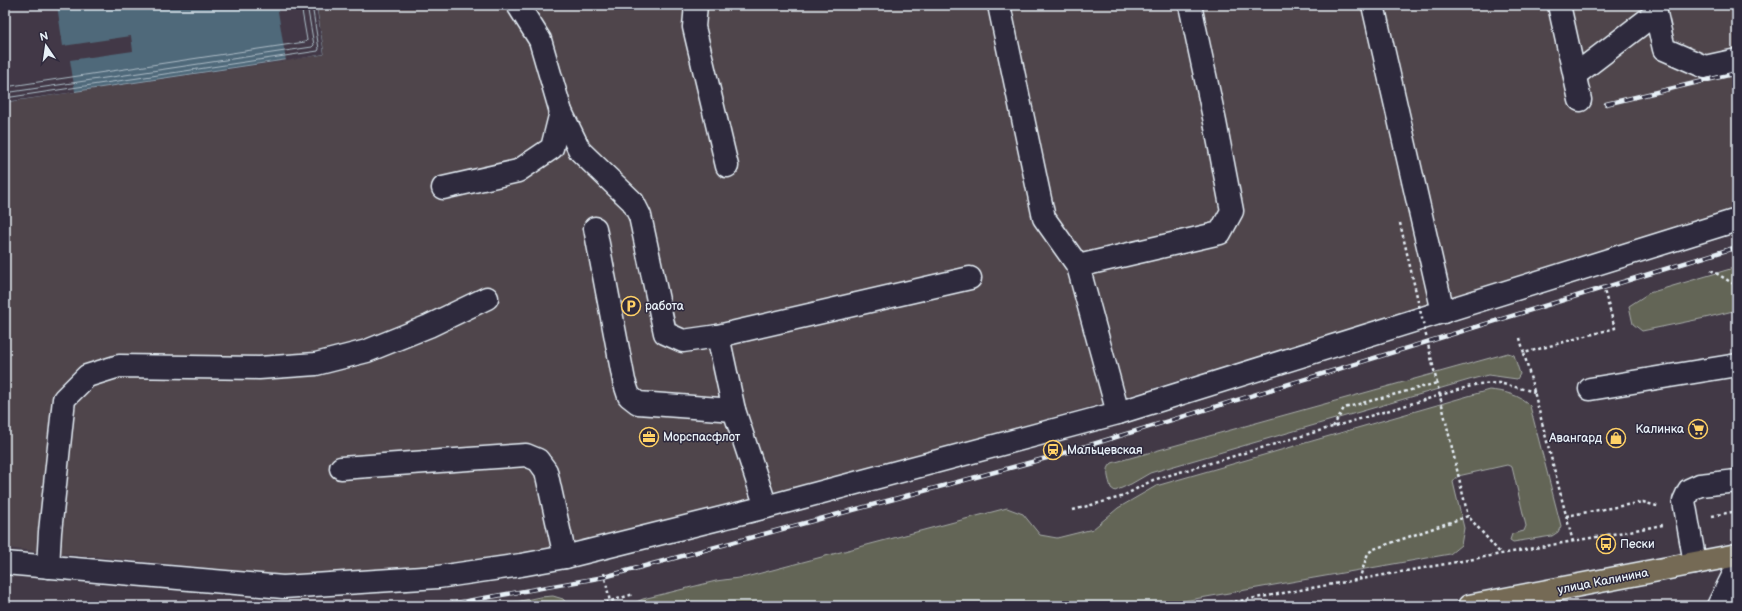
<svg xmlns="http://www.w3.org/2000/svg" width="1742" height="611" font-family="'Balsamiq Sans',sans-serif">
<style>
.built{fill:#4f444c}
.green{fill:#646557;stroke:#a6aba8}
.water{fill:#50697a;stroke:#8d9fac}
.pier{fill:#423946}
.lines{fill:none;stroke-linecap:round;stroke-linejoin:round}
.shore{stroke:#abbbc6;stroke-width:1}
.minor-casing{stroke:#e8f1f8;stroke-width:25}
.major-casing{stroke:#e8f1f8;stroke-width:25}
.path{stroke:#e8f1f8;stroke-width:2.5;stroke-dasharray:3 3;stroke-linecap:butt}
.minor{stroke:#2f2a3d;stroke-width:22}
.major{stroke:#756a55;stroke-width:22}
.rail-casing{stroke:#e8f1f8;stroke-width:4.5}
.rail{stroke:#2f2a3d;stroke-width:3;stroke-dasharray:9;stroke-linecap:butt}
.path-bridge{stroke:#e8f1f8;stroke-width:2.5;stroke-dasharray:3 3;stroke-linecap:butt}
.labels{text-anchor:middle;stroke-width:3;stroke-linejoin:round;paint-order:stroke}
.poi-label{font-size:12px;fill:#e8f1f8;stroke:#2f2a3d;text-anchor:start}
.street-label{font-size:12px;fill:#e8f1f8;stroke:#2f2a3d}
</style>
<rect width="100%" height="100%" fill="#423946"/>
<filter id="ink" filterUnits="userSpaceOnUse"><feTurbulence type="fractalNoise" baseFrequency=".025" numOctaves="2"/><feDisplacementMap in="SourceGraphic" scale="8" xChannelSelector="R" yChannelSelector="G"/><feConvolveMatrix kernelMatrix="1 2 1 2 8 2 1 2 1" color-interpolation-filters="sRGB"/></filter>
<g filter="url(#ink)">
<path class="built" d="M316,5H1737V210L1114,400L715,512L564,547L438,566L283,575L5,548V102L286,61L324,54Z"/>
<g class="green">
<path d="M1737,267V310L1705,318L1642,331L1633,324L1629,306L1649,293Z"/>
<path d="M1508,353L1514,355L1520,374L1517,379L1488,375L1476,378L1150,473L1131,484L1115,491L1111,488C1109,479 1104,470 1112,463Z"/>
<path d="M1489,390C1503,391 1521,395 1530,406L1561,526L1558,532L1552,536L1513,542L1510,540L1512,534L1524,531L1526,526L1512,467L1507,465L1458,476L1453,482L1464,528L1461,545L1450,554L1155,606H628L643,599L716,581L746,577L1007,508L1023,514L1040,535L1057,538L1093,529L1118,508L1156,486Z"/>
<path d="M553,596L563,599L569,606H496L540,597Z"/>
</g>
<path class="water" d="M5,5H316L324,54L5,102Z"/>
<g class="pier">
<path d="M5,5H57L63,46L131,36L133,51L70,60L75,92L5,102Z"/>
<path d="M277,5H316L324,54L286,61Z"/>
</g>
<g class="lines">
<g class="shore">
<path d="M5,87L305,42L307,40L301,5"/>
<path d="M5,93L312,47L314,45L307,5"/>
<path d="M5,98L318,51L319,49L312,5"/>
</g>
<g class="minor-casing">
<g id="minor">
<path d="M518,5L540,40L561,112L580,151L633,202L640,216L665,333L683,341L718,336L734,410L766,507"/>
<path d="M696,5L694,27L727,166"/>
<path d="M999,5L1044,218L1078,266L1118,413"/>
<path d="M1373,5L1443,312"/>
<path d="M1559,5L1580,100"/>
<path d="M1654,5L1664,49L1705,67L1737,60"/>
<path d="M1575,75L1656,13"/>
<path d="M443,188L518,171L552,148L561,112"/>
<path d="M595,228L624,381L629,396L638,403L734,410"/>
<path d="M1078,266L1220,233L1232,211L1215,122L1190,5"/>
<path d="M718,336L970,278"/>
<path d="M1590,389L1737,365"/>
<path d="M341,468L526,455L538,460L546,471L565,557"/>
<path d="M5,563L283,587L438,577L521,565L565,557L766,507L1118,413L1737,220"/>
<path d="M1695,563L1684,501L1689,490L1700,485L1737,481"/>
<path d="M48,567L50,532L64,399L87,376L119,366L259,368L316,364L367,351L429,326L487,298"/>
<path d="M1718,606L1737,568"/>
</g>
</g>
<g class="major-casing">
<path id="major" d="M1469,606L1737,555"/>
</g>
<g class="path">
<path d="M1711,270L1737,286"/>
<path d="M1520,338L1524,353"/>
<path d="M1333,427L1344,408L1437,383"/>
<path d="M1458,474L1468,516"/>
<path d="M1073,510L1121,497L1153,480L1478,384L1499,383L1535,392"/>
<path d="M1566,516L1643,502L1660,507"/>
<path d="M1712,516L1737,511"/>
<path d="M1573,542L1524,353L1615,328L1603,287"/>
<path d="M604,573L610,602"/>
<path d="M1359,580L1368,553L1374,549L1468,516L1501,554"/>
<path d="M594,606L634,594"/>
<path d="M1211,606L1663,525"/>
</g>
<use href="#minor" class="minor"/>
<use href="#major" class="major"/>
<g class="rail-casing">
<g id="rail">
<path d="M1606,104L1737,73"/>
<path d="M439,606L604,577L1054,456L1737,247"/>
</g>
</g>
<use href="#rail" class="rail"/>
<path class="path-bridge" d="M1400,223L1458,474"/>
</g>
</g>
<defs>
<g id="parking-ring" transform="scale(1)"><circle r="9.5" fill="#2f2a3d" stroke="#ffd166" stroke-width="1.5"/><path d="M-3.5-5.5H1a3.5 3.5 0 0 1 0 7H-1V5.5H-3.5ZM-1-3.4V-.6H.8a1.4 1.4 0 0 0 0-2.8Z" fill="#ffd166"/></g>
<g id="supermarket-ring" transform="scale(1)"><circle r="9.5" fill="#2f2a3d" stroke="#ffd166" stroke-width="1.5"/><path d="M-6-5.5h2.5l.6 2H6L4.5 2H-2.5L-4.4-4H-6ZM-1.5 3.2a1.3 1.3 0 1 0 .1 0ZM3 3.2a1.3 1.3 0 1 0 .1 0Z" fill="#ffd166"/></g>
<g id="office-ring" transform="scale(1)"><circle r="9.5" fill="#2f2a3d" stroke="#ffd166" stroke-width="1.5"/><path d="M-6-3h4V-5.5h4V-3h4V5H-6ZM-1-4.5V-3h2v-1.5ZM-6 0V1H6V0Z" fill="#ffd166"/></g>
<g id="shop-ring" transform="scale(1)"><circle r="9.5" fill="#2f2a3d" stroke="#ffd166" stroke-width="1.5"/><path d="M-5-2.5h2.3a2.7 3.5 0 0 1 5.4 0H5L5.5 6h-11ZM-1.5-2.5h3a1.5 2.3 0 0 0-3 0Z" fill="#ffd166"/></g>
<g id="station-ring" transform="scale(1)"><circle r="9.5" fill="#2f2a3d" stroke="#ffd166" stroke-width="1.5"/><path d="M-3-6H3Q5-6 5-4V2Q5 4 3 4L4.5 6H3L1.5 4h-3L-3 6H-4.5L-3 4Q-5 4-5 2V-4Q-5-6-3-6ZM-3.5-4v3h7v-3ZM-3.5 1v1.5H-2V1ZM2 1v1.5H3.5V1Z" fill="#ffd166"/></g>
<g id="bus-ring" transform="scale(1)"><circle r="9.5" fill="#2f2a3d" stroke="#ffd166" stroke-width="1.5"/><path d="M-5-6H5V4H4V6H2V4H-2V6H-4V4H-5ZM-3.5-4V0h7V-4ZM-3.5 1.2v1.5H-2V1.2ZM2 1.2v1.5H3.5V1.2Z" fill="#ffd166"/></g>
</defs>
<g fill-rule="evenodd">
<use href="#parking-ring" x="631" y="306"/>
<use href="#supermarket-ring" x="1698" y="429"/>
<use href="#office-ring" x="649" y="437"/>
<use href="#shop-ring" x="1616" y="438"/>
<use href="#station-ring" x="1053" y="450"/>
<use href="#bus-ring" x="1606" y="544"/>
</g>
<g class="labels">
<g class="poi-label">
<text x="645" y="310">работа</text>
<text x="1684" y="433" text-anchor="end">Калинка</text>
<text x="663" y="441">Морспасфлот</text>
<text x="1602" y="442" text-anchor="end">Авангард</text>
<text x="1067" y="454">Мальцевская</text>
<text x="1620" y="548">Пески</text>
</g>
<g class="street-label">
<text transform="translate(1603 581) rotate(-11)" y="4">улица Калинина</text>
</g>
</g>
<rect width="1742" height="611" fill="none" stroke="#2f2a3d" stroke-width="20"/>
<rect x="10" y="10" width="1722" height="591" fill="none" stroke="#e8f1f8" stroke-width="1.5" filter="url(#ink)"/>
<g transform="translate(46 46) rotate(347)" stroke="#2f2a3d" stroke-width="3" paint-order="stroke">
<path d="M0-3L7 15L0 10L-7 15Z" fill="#e8f1f8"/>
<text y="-6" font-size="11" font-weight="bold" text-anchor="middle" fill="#e8f1f8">N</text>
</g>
</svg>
